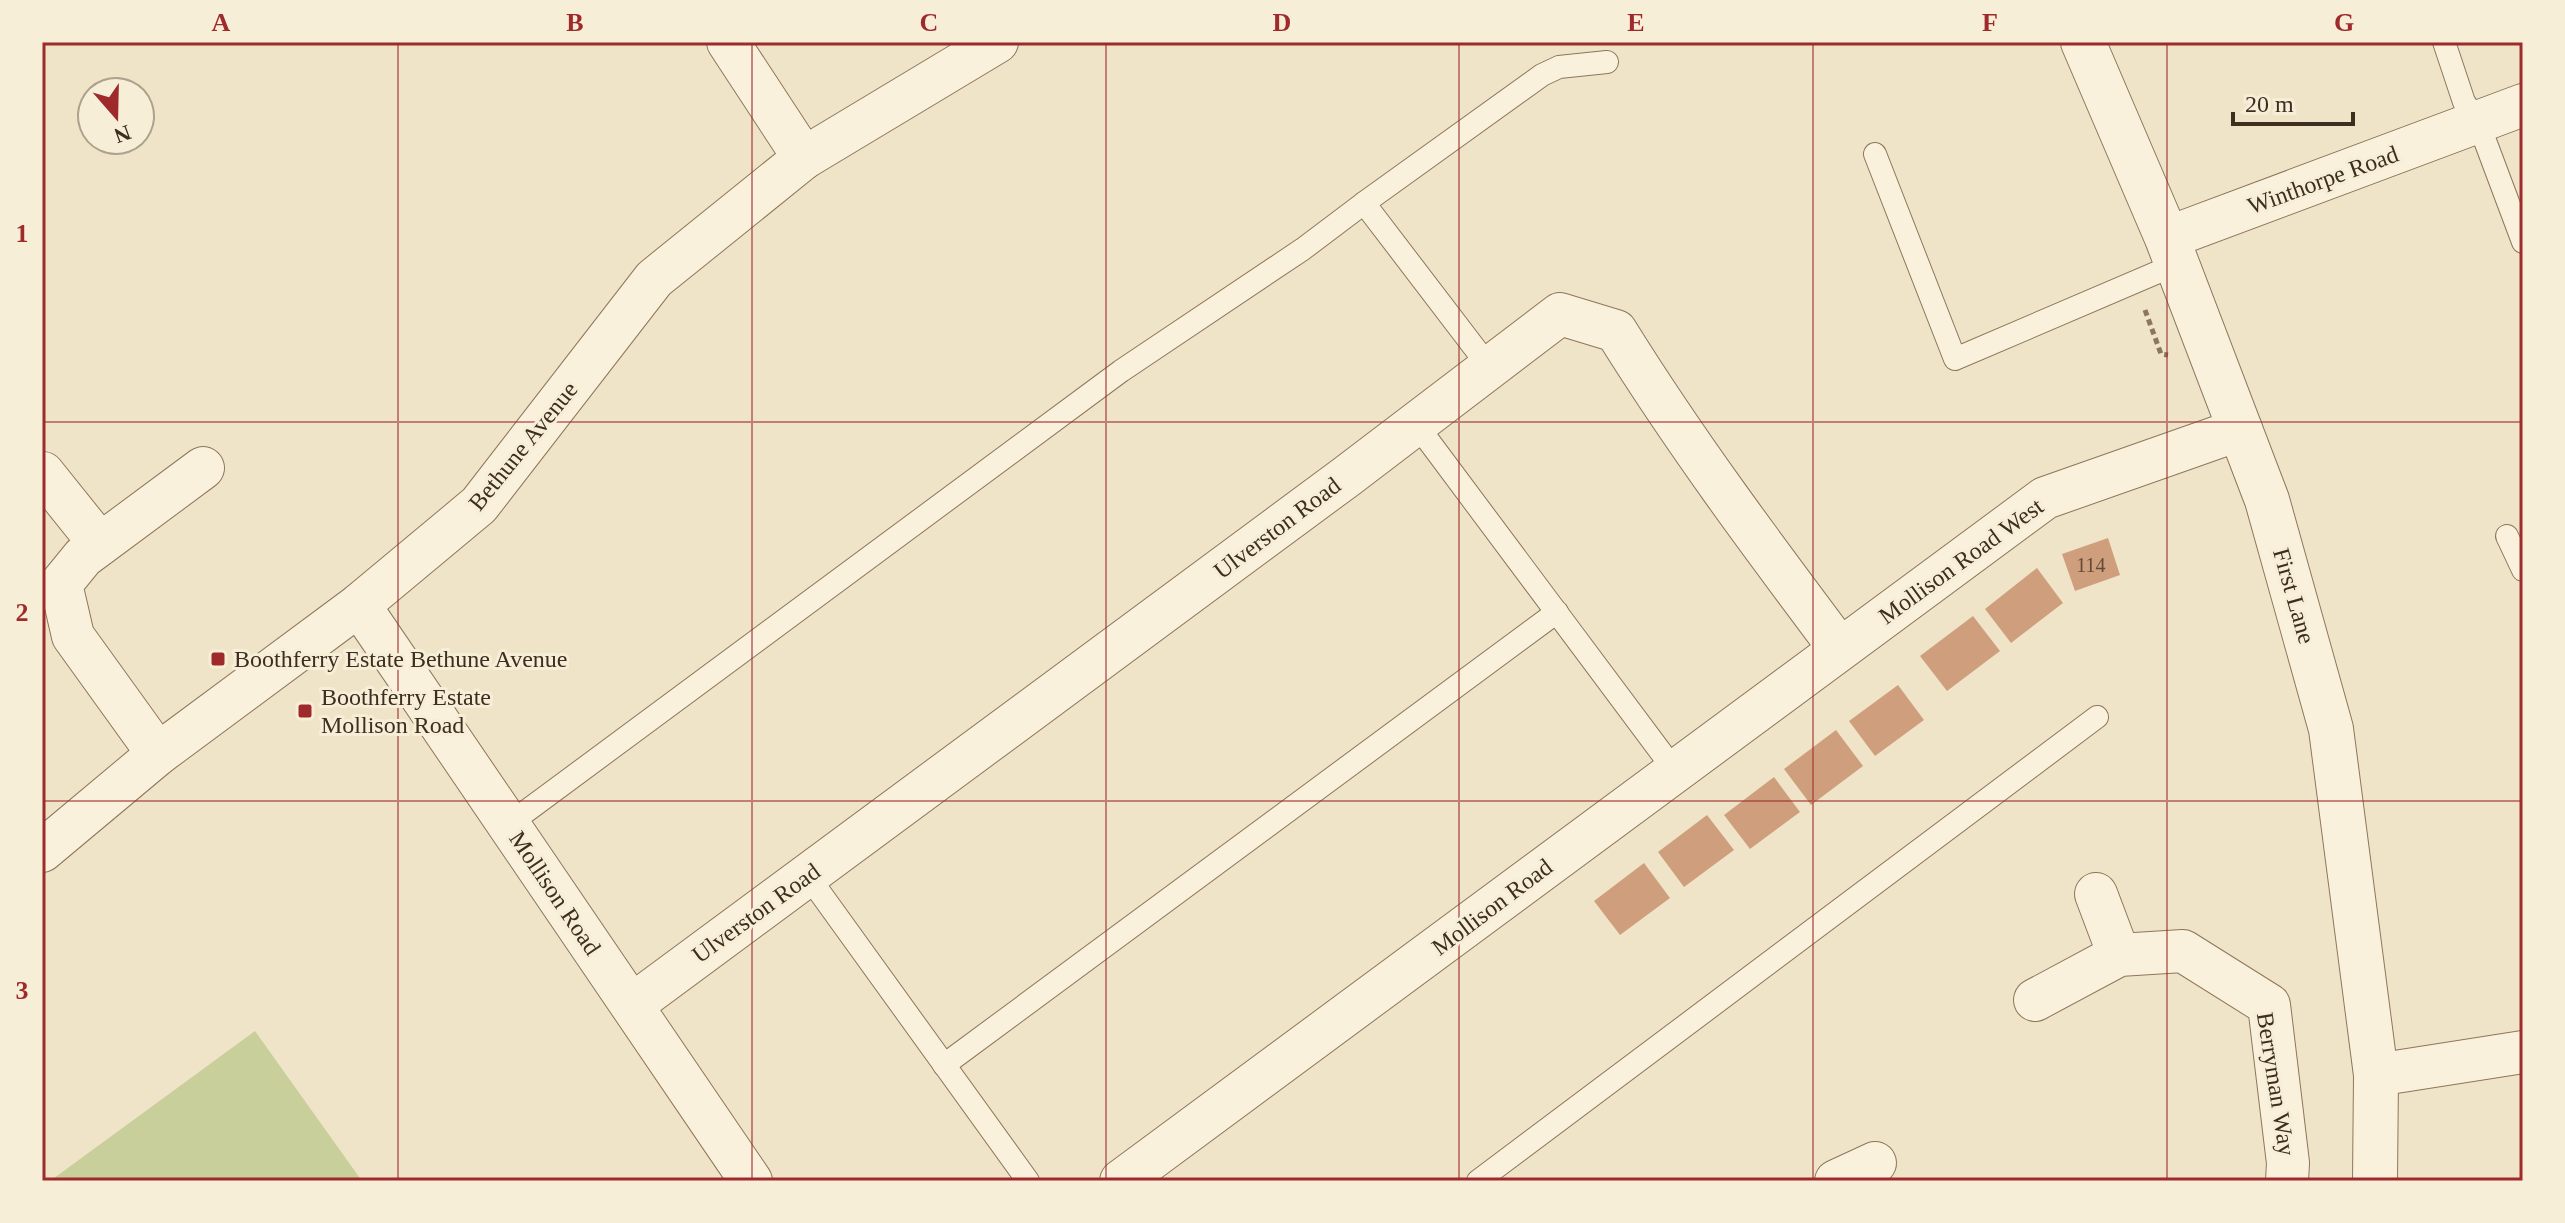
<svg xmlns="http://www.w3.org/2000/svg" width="2565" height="1223" font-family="'Times New Roman',serif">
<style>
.green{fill:#c9cf9b}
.building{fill:#cf9f7d}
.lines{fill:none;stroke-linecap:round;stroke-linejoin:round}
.service-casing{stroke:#8d765c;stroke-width:24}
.minor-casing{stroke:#8d765c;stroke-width:44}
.tertiary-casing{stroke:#8d765c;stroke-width:46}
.path{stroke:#8d765c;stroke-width:5;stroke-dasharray:6 4;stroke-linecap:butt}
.service{stroke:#faf1dc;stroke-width:22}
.minor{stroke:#faf1dc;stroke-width:42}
.tertiary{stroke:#faf1dc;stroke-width:44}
.grid{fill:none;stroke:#9e2a2b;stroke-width:2;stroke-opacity:0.55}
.poi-dot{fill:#9e2a2b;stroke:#f7eed8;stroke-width:3}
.labels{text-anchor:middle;stroke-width:6;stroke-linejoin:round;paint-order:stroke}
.number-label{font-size:20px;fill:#624a37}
.street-label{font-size:24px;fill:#3d2e20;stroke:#f7eed8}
.poi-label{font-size:24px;fill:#3d2e20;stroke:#f7eed8;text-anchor:start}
.neatline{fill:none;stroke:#9e2a2b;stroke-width:3}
.grid-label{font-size:26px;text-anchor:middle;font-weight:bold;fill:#9e2a2b}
</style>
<rect width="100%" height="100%" fill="#f0e4c8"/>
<path class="green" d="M255,1031L362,1181H50Z"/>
<g class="building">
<path d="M2108,538L2120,575L2075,591L2062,554Z"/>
<path d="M2037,568L2063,603L2011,643L1985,609Z"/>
<path d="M1973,616L2000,651L1947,691L1920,656Z"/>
<path d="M1898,685L1924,720L1875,756L1849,721Z"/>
<path d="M1836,730L1863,766L1811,805L1784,769Z"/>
<path d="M1774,777L1800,812L1750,849L1724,815Z"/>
<path d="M1707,815L1734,850L1684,887L1658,852Z"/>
<path d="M1644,863L1670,898L1620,935L1594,901Z"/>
</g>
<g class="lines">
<g class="service-casing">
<g id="service">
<path d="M2444,42L2464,102L2478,122L2523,242"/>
<path d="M1875,154L1955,359L2177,264"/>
<path d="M1364,203L1490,368"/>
<path d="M1416,424L1675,771"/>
<path d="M2507,536L2523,570"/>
<path d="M509,824L1121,371L1303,249L1364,203L1542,75L1559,67L1607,62"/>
<path d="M808,876L1028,1181"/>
<path d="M944,1065L1557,612"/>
<path d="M1478,1181L2097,717"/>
</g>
</g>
<g class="minor-casing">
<g id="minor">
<path d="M728,42L804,158"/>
<path d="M2167,238L2523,105"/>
<path d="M43,473L100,544"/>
<path d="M359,605L751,1181"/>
<path d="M158,754L73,636L61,584L83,557L203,468"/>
<path d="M42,851L158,754L359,605L479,505L654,279L804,158L997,42"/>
<path d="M2096,894L2119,955"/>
<path d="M2035,1000L2119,955L2183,951L2269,1005L2288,1163L2287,1181"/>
<path d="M632,1005L1346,477L1560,314L1616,331C1685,442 1762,545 1840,649"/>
<path d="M2376,1075L2523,1052"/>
<path d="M1121,1181L2045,498L2241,429"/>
<path d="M1836,1181L1875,1163"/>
</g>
</g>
<g class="tertiary-casing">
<path id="tertiary" d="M2083,42L2167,238L2267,500L2331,729L2376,1075L2375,1181"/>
</g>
<path class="path" d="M2145,310L2161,354L2168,355"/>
<use href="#service" class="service"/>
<use href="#minor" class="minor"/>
<use href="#tertiary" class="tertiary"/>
</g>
<path class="grid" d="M398,42V1181M752,42V1181M1106,42V1181M1459,42V1181M1813,42V1181M2167,42V1181M42,422H2523M42,801H2523"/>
<g class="poi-dot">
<rect x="210" y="651" width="16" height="16" rx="4"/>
<rect x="297" y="703" width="16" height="16" rx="4"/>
</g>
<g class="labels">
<g class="number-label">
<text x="2091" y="572">114</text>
</g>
<g class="street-label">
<text transform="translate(2323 180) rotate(-20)" y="8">Winthorpe Road</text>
<text transform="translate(523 446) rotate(-51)" y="8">Bethune Avenue</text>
<text transform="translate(1277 528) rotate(-37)" y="8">Ulverston Road</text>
<text transform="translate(1961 561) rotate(-36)" y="8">Mollison Road West</text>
<text transform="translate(2294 596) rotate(74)" y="8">First Lane</text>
<text transform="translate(555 893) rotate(56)" y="8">Mollison Road</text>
<text transform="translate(1492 907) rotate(-37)" y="8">Mollison Road</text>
<text transform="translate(756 913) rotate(-36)" y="8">Ulverston Road</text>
<text transform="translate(2276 1084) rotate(81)" y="8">Berryman Way</text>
</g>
<g class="poi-label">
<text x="234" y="667">Boothferry Estate Bethune Avenue</text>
<text x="321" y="705">Boothferry Estate<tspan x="321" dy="28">Mollison Road</tspan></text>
</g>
</g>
<rect width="2565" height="1223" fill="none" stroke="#f7eed8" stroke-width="88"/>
<g transform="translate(116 116) rotate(160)"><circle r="38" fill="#f7eed8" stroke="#ada18e" stroke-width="2"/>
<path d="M0-6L14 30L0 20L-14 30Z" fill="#9e2a2b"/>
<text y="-12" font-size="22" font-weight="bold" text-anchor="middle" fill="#3d2e20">N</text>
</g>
<path d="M2233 112v12h120v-12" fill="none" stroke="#3d2e20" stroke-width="4"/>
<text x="2245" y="112" font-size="24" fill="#3d2e20" stroke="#f7eed8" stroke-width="6" paint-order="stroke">20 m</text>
<rect x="44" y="44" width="2477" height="1135" class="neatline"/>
<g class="grid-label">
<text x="221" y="31">A</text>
<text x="575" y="31">B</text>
<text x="929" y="31">C</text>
<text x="1282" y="31">D</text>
<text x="1636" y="31">E</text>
<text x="1990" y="31">F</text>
<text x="2344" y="31">G</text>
<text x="22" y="242">1</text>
<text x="22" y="621">2</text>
<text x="22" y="999">3</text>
</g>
</svg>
